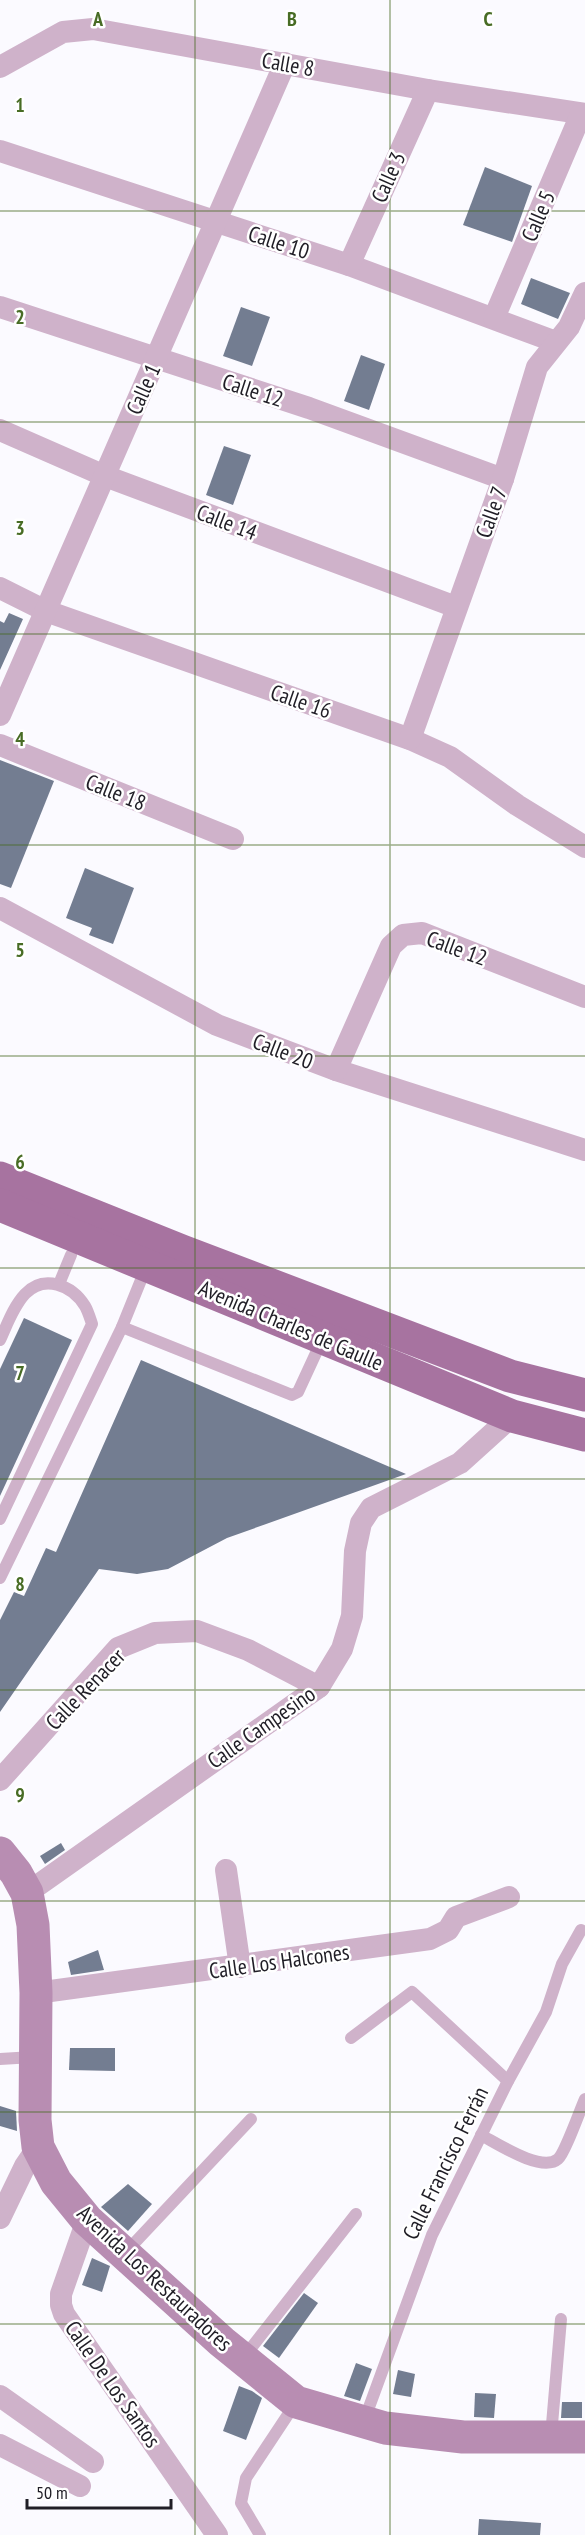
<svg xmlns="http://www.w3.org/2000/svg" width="585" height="2535" font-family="'PT Sans Narrow',sans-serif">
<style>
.building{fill:#737d91}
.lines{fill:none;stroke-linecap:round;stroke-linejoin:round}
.lane{stroke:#cfb2ca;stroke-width:12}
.street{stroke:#cfb2ca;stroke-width:22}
.secondary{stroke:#b88db2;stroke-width:33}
.primary{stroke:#a773a0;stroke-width:33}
.grid{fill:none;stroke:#486c25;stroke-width:1.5;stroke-opacity:0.55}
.labels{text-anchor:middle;stroke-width:5;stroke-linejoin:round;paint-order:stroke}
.street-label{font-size:22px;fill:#201e26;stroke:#fff}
.grid-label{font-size:20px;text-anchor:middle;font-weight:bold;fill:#486c25;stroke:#fff;stroke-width:5;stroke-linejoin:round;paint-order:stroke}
</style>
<rect width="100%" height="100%" fill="#fbfaff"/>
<g class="building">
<path d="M485,167L532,186L512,242L463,225Z"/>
<path d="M531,278L570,293L558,319L521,304Z"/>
<path d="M241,307L270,317L252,366L223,356Z"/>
<path d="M361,355L385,364L369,410L344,401Z"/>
<path d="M224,446L251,455L233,505L206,495Z"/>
<path d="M9,613L23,619L0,670V621L4,623Z"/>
<path d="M0,760L54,781L11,888L0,884Z"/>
<path d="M85,868L134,888L113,944L89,935L92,928L66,918Z"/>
<path d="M24,1318L72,1340L0,1496V1369Z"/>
<path d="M141,1360L406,1474L227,1538L168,1569L137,1574L99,1569L0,1712V1620L14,1592L24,1596L46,1548L56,1552Z"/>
<path d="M61,1843L65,1850L45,1864L40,1856Z"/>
<path d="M98,1950L104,1970L71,1975L68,1962Z"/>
<path d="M70,2048H115V2071L69,2070Z"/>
<path d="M0,2106L16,2111L17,2131L0,2126Z"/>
<path d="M128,2184L152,2204L128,2231L101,2207Z"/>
<path d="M92,2258L110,2266L102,2292L82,2285Z"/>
<path d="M304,2293L318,2303L279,2358L263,2346Z"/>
<path d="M356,2363L372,2369L360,2401L344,2396Z"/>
<path d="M398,2370L415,2374L411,2397L393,2394Z"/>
<path d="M239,2386L252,2391L262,2398L246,2440L223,2431Z"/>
<path d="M475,2393L496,2394L494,2418L474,2417Z"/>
<path d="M562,2402H582V2418H561Z"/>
<path d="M479,2519L541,2523L540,2535H478Z"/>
</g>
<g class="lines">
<g class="lane">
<path d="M59,1284L71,1255"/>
<path d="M122,1327L292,1395L298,1392L322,1340"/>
<path d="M0,1340C7,1325 13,1307 25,1294C44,1274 72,1285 85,1306C88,1311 90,1318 92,1324L0,1519"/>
<path d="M0,1578L122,1327L141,1280"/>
<path d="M351,2038L412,1992L508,2081"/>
<path d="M0,2059L33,2057"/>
<path d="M481,2135C498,2144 542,2173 558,2159C565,2153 580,2110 585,2099"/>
<path d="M125,2253L251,2119"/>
<path d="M244,2357L356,2214"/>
<path d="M364,2421L432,2235L508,2081L546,2012L562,1964L581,1930"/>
<path d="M551,2436L561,2319"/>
<path d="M260,2535L241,2503L246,2478L295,2404"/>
</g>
<g class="street">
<path d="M0,67L63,32L93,29L428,90L585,114"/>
<path d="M0,151L349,265L556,342"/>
<path d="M349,265L428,90"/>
<path d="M0,307L309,408L503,479"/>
<path d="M494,318L581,114"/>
<path d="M0,430L105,476L456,607"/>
<path d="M0,588L46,611L410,739L450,757L517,805L585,847"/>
<path d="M0,715L285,63"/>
<path d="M410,739L503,479L537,367L569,327L585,293"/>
<path d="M0,745L233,839"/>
<path d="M0,908L217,1025L336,1070L585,1150"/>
<path d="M336,1070L391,946L403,935L422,933L585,997"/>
<path d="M0,1780L118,1648L155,1633L197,1631L248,1650L319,1687"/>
<path d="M226,1870L240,1967"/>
<path d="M27,1893L319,1687L342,1649L352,1616L355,1551L361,1523L371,1508L460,1463L512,1416"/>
<path d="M36,1993L430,1939L448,1930L456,1917L509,1897"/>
<path d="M0,2218L25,2166L38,2147"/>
<path d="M87,2220L61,2294V2305L64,2314L217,2535"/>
<path d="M0,2396L93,2462"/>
<path d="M0,2445L80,2486"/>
</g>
<path class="secondary" d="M0,1853L16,1873L27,1893L33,1925L36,1993L35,2120L38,2147L56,2182L87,2220L222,2342L296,2402L385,2428L463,2437H585"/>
<g class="primary">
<path d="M0,1178L182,1251L510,1376L585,1395"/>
<path d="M0,1205L512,1416L585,1435"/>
</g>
</g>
<path class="grid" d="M195,0V2535M390,0V2535M0,211H585M0,422H585M0,634H585M0,845H585M0,1056H585M0,1268H585M0,1479H585M0,1690H585M0,1901H585M0,2112H585M0,2324H585"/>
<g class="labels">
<g class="street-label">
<text transform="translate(288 64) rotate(10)" y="8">Calle 8</text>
<text transform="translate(388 177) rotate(-66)" y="8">Calle 3</text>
<text transform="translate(538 216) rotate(-67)" y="8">Calle 5</text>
<text transform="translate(279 242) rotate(18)" y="8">Calle 10</text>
<text transform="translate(143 389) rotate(-66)" y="8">Calle 1</text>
<text transform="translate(253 390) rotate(18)" y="8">Calle 12</text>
<text transform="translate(491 512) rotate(-70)" y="8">Calle 7</text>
<text transform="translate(227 522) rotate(21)" y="8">Calle 14</text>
<text transform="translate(301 701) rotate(19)" y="8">Calle 16</text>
<text transform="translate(116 792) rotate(22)" y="8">Calle 18</text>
<text transform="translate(457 948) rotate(20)" y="8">Calle 12</text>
<text transform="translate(283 1051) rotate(21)" y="8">Calle 20</text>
<text transform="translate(291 1325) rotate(23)" y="8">Avenida Charles de Gaulle</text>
<text transform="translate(85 1689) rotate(-46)" y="8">Calle Renacer</text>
<text transform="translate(261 1727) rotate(-35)" y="8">Calle Campesino</text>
<text transform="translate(279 1961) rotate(-8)" y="8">Calle Los Halcones</text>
<text transform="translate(445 2163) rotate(-64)" y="8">Calle Francisco Ferrán</text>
<text transform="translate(155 2278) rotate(43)" y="8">Avenida Los Restauradores</text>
<text transform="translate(113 2384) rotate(55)" y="8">Calle De Los Santos</text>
</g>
</g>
<g class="grid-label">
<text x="98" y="26">A</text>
<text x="292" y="26">B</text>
<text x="488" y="26">C</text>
<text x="20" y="112">1</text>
<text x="20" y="324">2</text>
<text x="20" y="535">3</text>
<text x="20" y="746">4</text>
<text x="20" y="957">5</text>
<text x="20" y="1169">6</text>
<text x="20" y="1380">7</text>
<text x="20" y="1591">8</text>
<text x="20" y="1802">9</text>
</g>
<path d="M27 2499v9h144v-9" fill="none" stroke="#201e26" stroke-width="3"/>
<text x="36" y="2499" font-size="18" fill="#201e26" stroke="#ffffff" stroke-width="4.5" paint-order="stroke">50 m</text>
</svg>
